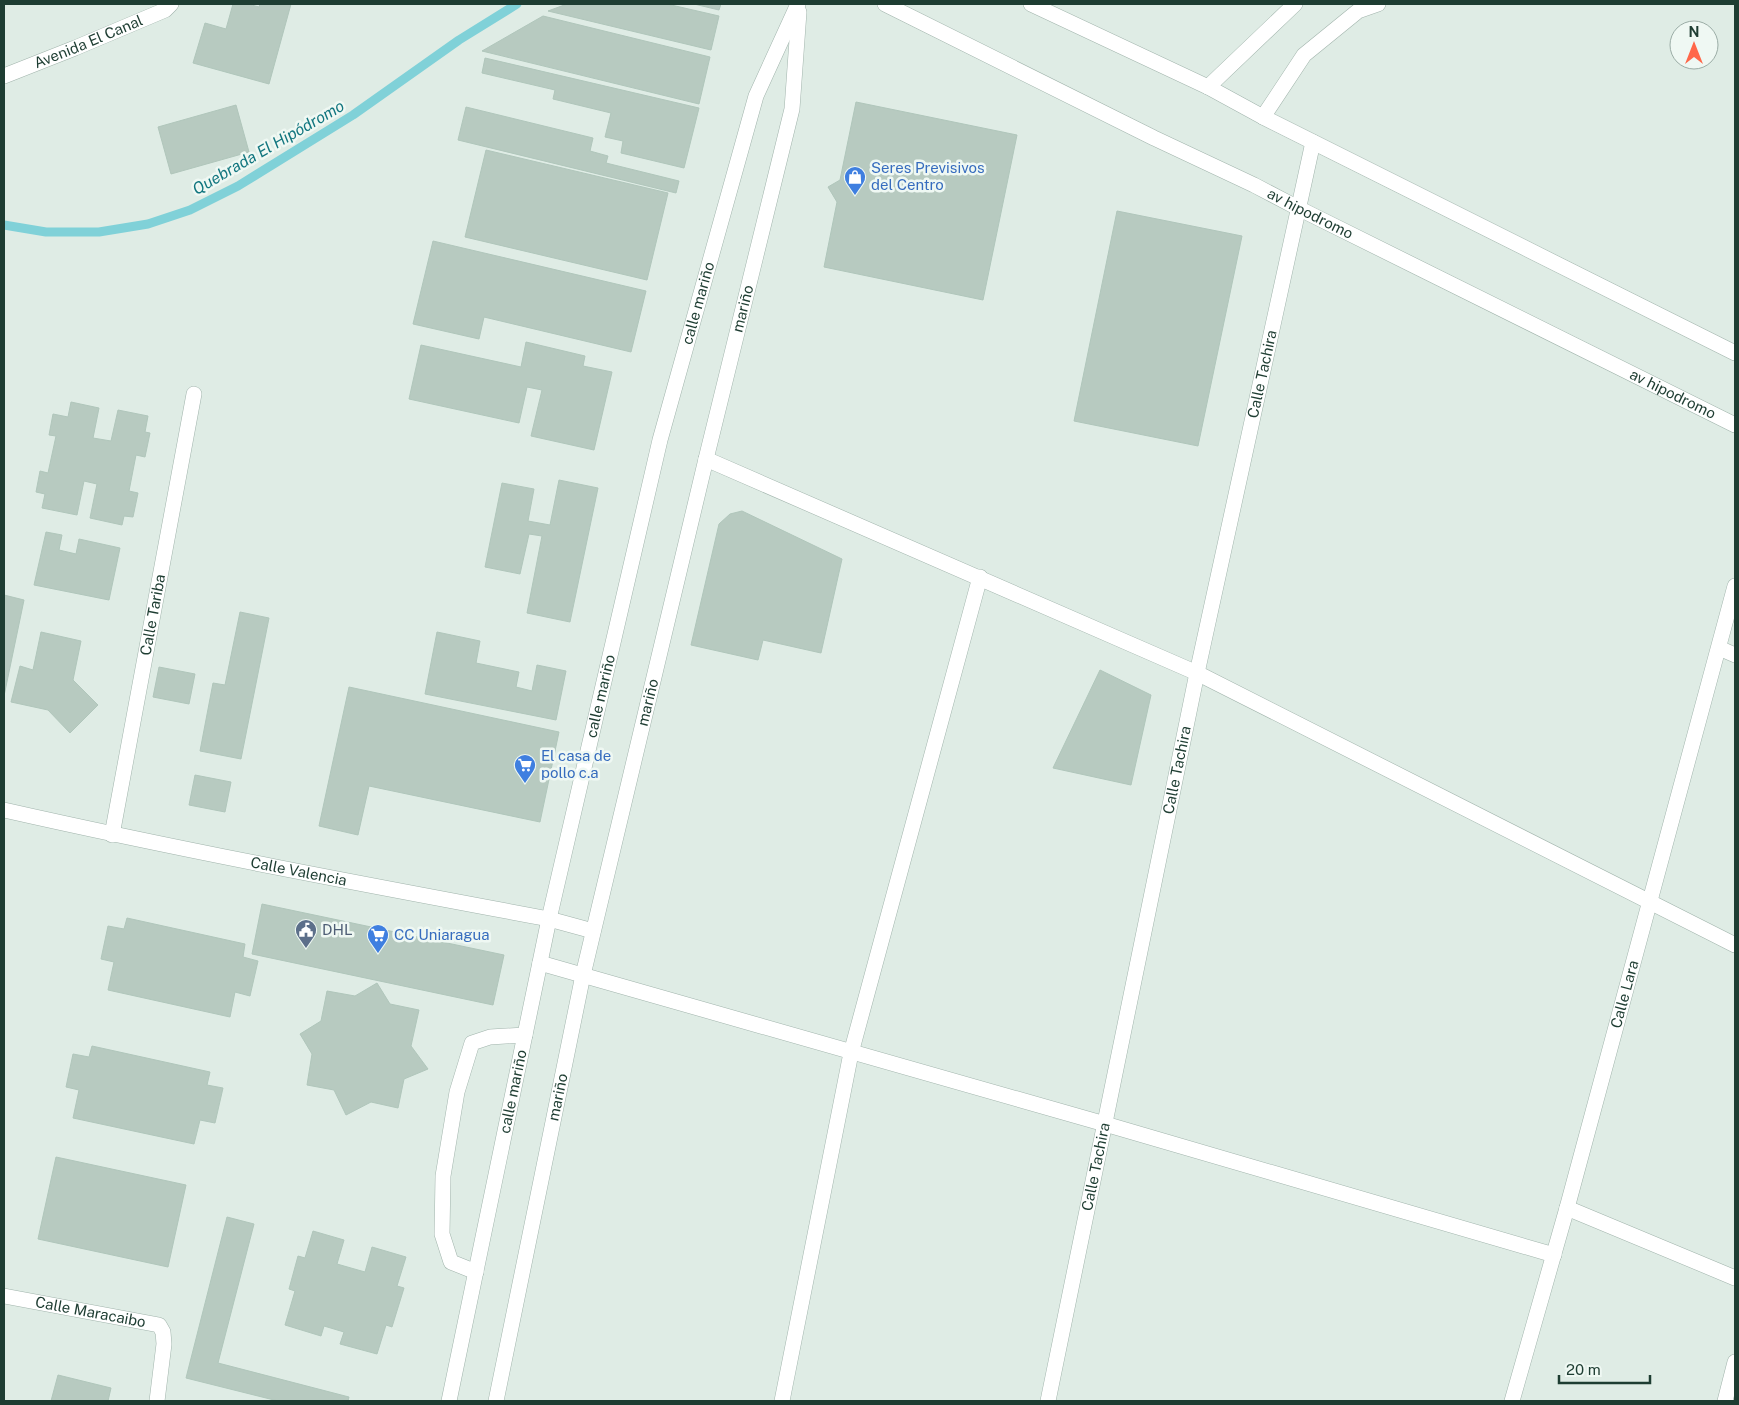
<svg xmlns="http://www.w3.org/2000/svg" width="1739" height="1405" font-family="'Public Sans',sans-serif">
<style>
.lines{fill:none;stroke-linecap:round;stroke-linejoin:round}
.stream{stroke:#80d1d8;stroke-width:9}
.building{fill:#b7cac0;stroke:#b0c6bb}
.lane-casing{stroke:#a1b4ac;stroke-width:16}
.street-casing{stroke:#a1b4ac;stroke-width:16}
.lane{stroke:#fff;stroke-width:15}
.street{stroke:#fff;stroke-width:15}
.labels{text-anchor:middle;stroke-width:5;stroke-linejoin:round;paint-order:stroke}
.street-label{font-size:15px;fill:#1e3d32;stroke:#eff8f3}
.shop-label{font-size:15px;fill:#366cbe;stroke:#eff8f3;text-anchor:start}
.service-label{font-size:15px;fill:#4e5e75;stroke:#eff8f3;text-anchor:start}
.water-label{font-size:16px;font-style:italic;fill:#12767f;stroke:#eff8f3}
</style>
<rect width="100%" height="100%" fill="#dfece5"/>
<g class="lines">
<path class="stream" d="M4,225L46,232H99L148,224L190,210L238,186L353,115L459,40L517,4"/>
</g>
<g class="building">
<path d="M233,4H248L259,7L260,4H291L269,84L193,63L205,23L226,29Z"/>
<path d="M567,4H667L719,16L711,50L548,11Z"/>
<path d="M694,4H721L719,10Z"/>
<path d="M543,16L710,57L699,104L482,51Z"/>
<path d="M485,58L699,108L684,168L621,153L623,141L605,137L611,113L553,99L555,90L482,73Z"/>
<path d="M856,102L1017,135L983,300L824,267L837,202L828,187L840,180Z"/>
<path d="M236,105L249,152L171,174L158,127Z"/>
<path d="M466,107L593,138L590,151L608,156L606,163L679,181L676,193L458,140Z"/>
<path d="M486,150L668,193L647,280L465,237Z"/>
<path d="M1117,211L1242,236L1198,446L1074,421Z"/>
<path d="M433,241L646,291L631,352L484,317L479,339L413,324Z"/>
<path d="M526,342L585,356L583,366L612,372L594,450L531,436L542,390L527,387L519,423L409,399L421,345L521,367Z"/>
<path d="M71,402L99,408L93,438L111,441L118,410L148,416L145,432L150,433L145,457L136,455L129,491L138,493L133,517L124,516L122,525L90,518L97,484L84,481L77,515L42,508L45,494L36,492L40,471L48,473L56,436L49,435L53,414L68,417Z"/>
<path d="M559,480L598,488L570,622L527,613L542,536L529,534L520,574L485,567L502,483L534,489L528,521L550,525Z"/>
<path d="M742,511L842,559L821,653L763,640L758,660L691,645L719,524L730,514Z"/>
<path d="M46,532L62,535L59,550L76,554L79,539L120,548L109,600L34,585Z"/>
<path d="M4,595L24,600L4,696Z"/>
<path d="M240,612L269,618L241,759L200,751L213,683L225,685Z"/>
<path d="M41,632L81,641L73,680L98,705L70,733L48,710L11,702L20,666L33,670Z"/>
<path d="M437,632L480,641L476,663L519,672L516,687L532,691L537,665L566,671L556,720L425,694Z"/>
<path d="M159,667L195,674L189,704L153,697Z"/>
<path d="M1100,670L1151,695L1131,785L1053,768Z"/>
<path d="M349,687L559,732L540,822L369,786L358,835L319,826Z"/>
<path d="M195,775L231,782L225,812L189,805Z"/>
<path d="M262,904L504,955L493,1005L252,954Z"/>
<path d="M127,918L245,944L243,957L258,961L250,996L235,992L230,1017L108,990L114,962L101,959L108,926L124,929Z"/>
<path d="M377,983L390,1004L419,1010L411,1046L428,1069L404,1079L398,1108L371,1102L346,1115L334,1090L307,1085L312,1054L300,1034L321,1021L327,991L355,996Z"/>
<path d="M92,1046L210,1072L207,1085L223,1088L215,1123L200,1120L194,1144L73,1118L79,1090L66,1087L73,1054L89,1057Z"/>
<path d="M56,1157L186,1185L168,1267L38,1239Z"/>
<path d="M227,1217L254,1224L218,1363L349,1397L348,1401H278L186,1378Z"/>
<path d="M313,1231L344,1240L337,1264L365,1272L372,1247L406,1257L397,1286L404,1288L392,1327L386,1325L377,1354L340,1344L344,1332L324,1326L321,1336L285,1325L295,1291L289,1289L298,1256L305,1258Z"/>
<path d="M58,1375L111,1388L108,1401H51Z"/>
</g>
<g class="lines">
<g class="lane-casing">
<path id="lane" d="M476,1272L451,1262L442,1234L443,1176L457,1092L472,1043L490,1037L525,1035"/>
</g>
<g class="street-casing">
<g id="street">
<path id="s1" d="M885,4L1154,138L1254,185L1298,208L1735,425"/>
<path d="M1031,4L1208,87L1263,117L1735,353"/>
<path id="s2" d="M4,76L75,48L165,10L171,4"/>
<path d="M1208,87L1295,4"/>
<path d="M1263,117L1304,55L1358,11L1378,4"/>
<path d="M706,459L1197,673L1735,945"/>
<path d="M1719,648L1735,655"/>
<path id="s3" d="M4,810C185,851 367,885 549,919L593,931"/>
<path id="s4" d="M112,835L194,394"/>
<path d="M540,963L1105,1124L1554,1255"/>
<path d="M1567,1208L1735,1278"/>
<path id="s5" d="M4,1296L159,1325L163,1332L164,1344L157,1401"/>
<path id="s6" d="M449,1401L549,919L660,440L756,96L798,4"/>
<path id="s7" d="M496,1401L583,975L706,459L792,109L799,12"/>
<path d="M782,1401L851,1053L980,577"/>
<path id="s8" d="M1048,1401L1197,673L1313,142"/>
<path id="s9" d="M1512,1401L1567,1208L1735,586"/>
<path d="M1725,1401L1735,1362"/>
</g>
</g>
<use href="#lane" class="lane"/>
<use href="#street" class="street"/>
</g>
<defs>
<g id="shop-pin" transform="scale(1.125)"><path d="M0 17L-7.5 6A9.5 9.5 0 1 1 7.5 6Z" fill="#3f7fe0" stroke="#eff8f3"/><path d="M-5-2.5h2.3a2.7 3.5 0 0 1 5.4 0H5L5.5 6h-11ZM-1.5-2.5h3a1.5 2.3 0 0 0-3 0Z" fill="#fff"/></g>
<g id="supermarket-pin" transform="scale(1.125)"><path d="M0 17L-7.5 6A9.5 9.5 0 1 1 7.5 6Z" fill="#3f7fe0" stroke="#eff8f3"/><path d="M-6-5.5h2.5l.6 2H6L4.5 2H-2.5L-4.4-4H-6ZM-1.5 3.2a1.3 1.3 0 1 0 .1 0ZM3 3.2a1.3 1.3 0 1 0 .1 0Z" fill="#fff"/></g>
<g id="civic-pin" transform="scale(1.125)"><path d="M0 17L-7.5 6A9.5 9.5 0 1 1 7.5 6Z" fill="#5c6f8a" stroke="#eff8f3"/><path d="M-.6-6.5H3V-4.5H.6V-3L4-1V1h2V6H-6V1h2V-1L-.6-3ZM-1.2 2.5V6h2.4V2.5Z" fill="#fff"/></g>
</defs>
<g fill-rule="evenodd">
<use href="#shop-pin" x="855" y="177"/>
<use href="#supermarket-pin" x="525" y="765"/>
<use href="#civic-pin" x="306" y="930"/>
<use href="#supermarket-pin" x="378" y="935"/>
</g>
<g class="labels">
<g class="street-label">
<text dy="5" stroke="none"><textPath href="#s2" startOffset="91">Avenida El Canal</textPath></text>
<text dy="5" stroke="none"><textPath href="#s1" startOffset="474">av hipodromo</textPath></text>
<text dy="5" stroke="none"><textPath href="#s6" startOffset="1126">calle mariño</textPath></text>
<text dy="5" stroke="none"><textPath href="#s7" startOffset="1120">mariño</textPath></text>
<text dy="5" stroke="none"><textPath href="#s8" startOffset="1049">Calle Tachira</textPath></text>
<text dy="5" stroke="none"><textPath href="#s1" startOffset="879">av hipodromo</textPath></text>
<text dy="5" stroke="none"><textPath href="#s4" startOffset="224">Calle Tariba</textPath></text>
<text dy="5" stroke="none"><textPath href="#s6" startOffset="721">calle mariño</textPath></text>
<text dy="5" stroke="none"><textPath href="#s7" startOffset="715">mariño</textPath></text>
<text dy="5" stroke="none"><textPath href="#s8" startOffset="644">Calle Tachira</textPath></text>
<text dy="5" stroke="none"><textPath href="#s3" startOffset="301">Calle Valencia</textPath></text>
<text dy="5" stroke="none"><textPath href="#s9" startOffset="422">Calle Lara</textPath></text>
<text dy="5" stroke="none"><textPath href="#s6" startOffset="316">calle mariño</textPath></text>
<text dy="5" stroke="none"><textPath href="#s7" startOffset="310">mariño</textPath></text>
<text dy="5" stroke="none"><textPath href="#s8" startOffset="239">Calle Tachira</textPath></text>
<text dy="5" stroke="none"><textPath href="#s5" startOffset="88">Calle Maracaibo</textPath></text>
</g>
<g class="shop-label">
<text x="871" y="173">Seres Previsivos<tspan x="871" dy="17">del Centro</tspan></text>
<text x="541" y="761">El casa de<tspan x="541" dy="17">pollo c.a</tspan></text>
<text x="394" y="940">CC Uniaragua</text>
</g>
<g class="service-label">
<text x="322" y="935">DHL</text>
</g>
<g class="water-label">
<text transform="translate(268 147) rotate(-30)" y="6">Quebrada El Hipódromo</text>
</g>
</g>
<rect width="1739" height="1405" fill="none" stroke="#1e3d32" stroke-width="10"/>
<g transform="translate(1694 45)"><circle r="24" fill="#eff8f3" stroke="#9bada6"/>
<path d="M0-4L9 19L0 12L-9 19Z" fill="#ff6749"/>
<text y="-8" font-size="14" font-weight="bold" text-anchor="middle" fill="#1e3d32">N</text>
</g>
<path d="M1559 1375v8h91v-8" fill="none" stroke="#1e3d32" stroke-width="2.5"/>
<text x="1566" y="1375" font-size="15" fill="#1e3d32" stroke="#eff8f3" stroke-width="4" paint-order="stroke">20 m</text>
</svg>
